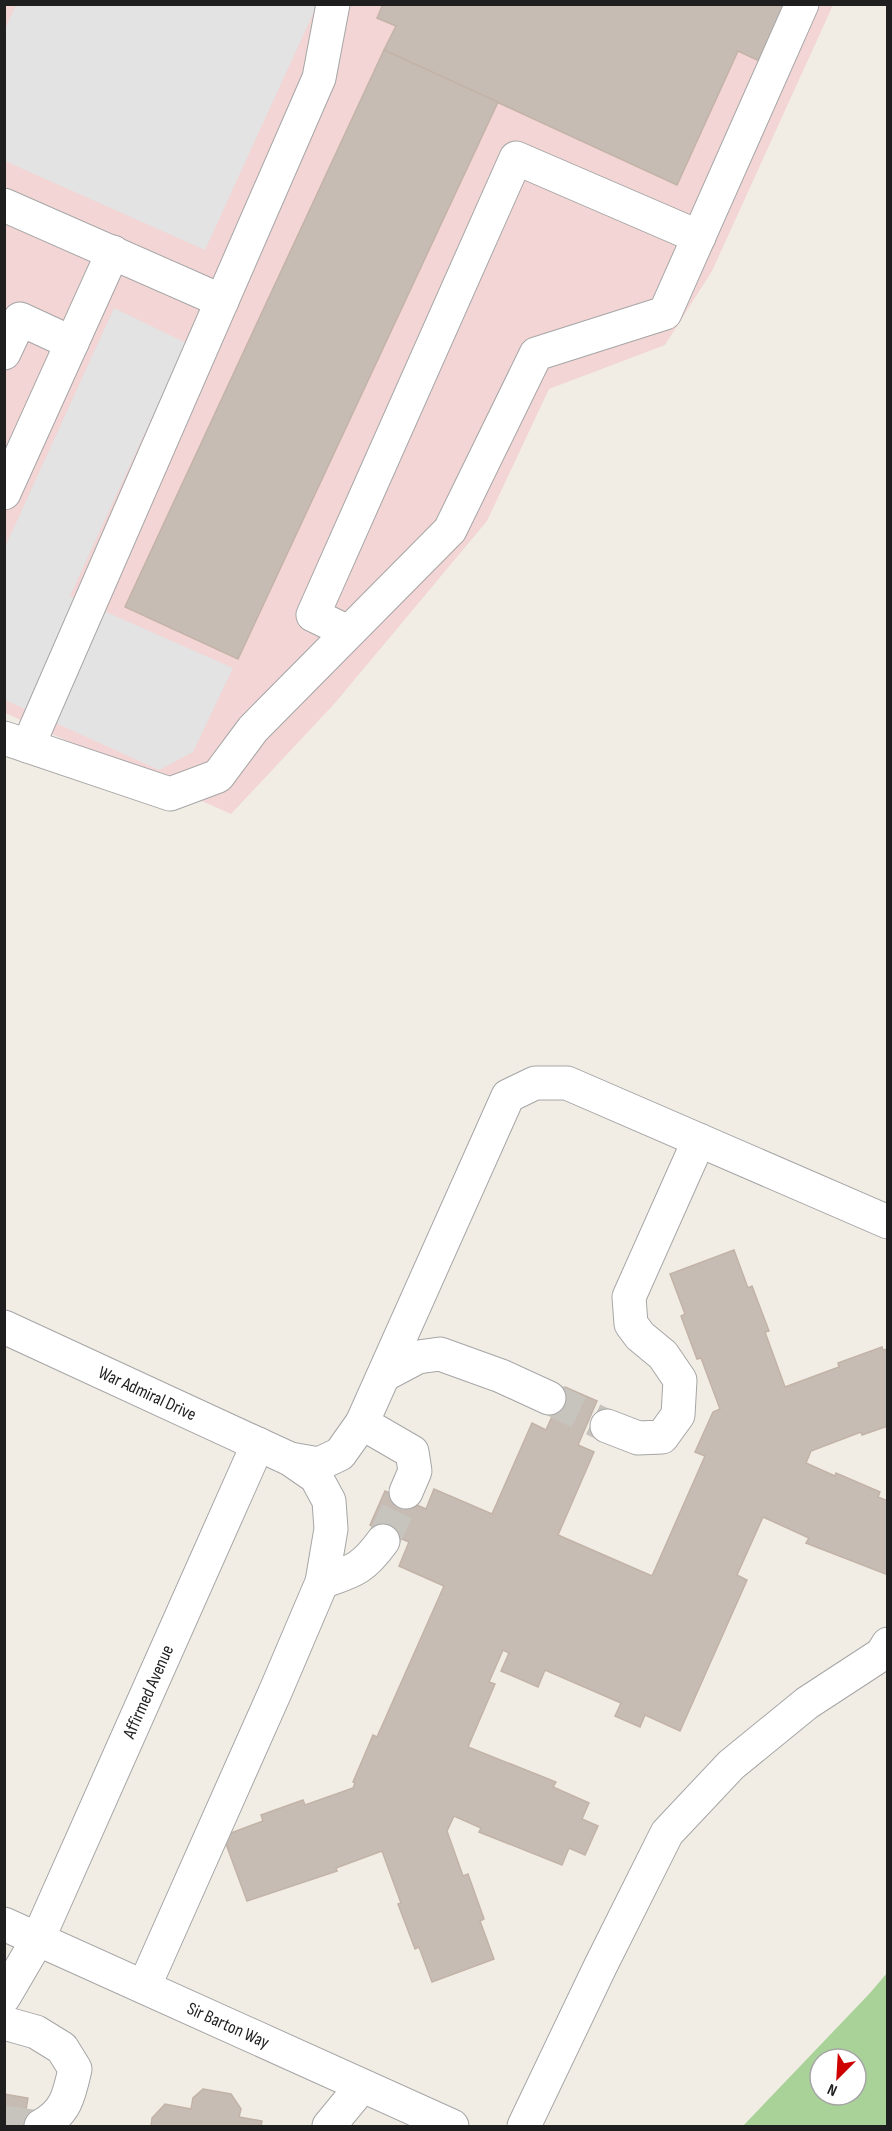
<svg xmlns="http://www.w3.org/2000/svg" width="892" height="2131" font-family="'Sofia Sans Condensed',sans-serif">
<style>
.commercial{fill:#f2d5d4}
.forest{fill:#a9d298;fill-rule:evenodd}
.parking{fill:#e3e3e3}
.building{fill:#c6bcb4;stroke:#c3b3a7;stroke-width:1.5}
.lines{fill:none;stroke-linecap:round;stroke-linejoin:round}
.minor-tunnel{stroke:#c7c4bd;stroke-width:33;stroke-dasharray:33 16;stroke-linecap:butt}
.minor-casing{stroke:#a6a6a6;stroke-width:35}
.minor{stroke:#fff;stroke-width:33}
.labels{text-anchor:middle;stroke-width:4.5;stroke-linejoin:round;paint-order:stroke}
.street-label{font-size:18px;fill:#1f1f1f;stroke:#fff}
</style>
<rect width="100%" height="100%" fill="#f1ede5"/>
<path class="commercial" d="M5,5H833L712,271L665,345L549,389L487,521L335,703L231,814L5,713Z"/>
<path class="forest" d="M887,1973V2126H743L870,1993ZM820,2059H856V2095H820Z"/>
<g class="parking">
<path d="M16,5H317L205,250L5,161V30Z"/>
<path d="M114,308L186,343L70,596L233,668L193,752L159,770L5,700V547Z"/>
</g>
<g class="building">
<path d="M383,4H794L766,64L738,51L677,185L384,50L396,26L377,18Z"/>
<path d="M384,50L498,102L238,659L125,607Z"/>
<path d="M734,1250L748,1288L752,1286L769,1331L765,1332L785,1387L839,1367L838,1363L882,1347L883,1350L888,1349V1426L862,1435L861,1432L811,1451L806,1463L835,1476L836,1473L880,1492L878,1497L888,1501V1575L806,1543L809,1538L763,1517L737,1575L747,1580L680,1731L645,1715L640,1727L615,1716L621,1703L545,1670L538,1687L501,1671L509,1653L503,1650L489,1682L495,1684L468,1747L556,1782L553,1787L589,1803L582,1819L598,1826L585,1855L569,1848L562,1865L479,1832L481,1828L454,1816L447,1831L463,1876L468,1874L484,1919L480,1921L494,1959L432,1982L419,1947L415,1949L398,1904L401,1903L382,1851L336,1868L337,1871L247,1901L223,1836L263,1821L261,1815L303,1800L305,1805L353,1788L355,1783L353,1782L373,1735L377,1737L444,1586L399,1566L409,1542L370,1525L385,1491L426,1509L434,1489L492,1514L532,1423L546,1430L565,1387L597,1401L578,1445L594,1452L558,1535L652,1576L705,1456L695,1452L713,1412L720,1409L701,1358L697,1359L681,1316L685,1314L670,1274Z"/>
<path d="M203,2089L231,2094L241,2109L239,2117L262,2121L261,2126H151L152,2118L165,2104L191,2109L193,2098Z"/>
<path d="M4,2094L28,2098L23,2126H4Z"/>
</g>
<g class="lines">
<g class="minor-tunnel">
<path d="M549,1398L607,1426"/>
<path d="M383,1541L406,1492"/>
<path d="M4,2122L33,2126"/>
</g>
<g class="minor-casing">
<g id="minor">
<path d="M4,205L222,301"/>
<path d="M4,353L20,319L72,343"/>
<path d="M4,493L113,252"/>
<path d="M348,632L313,615L516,158L699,237"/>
<path d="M4,738L170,794L218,776L253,729L450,530L536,354L665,313L802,4"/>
<path d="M28,746L319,78L333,4"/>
<path id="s1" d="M4,1327L290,1459L316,1477L329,1501L331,1529L322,1582L276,1690L144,1987"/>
<path d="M384,1375L418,1357L440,1354L501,1376L549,1398"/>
<path d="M362,1423L412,1452L415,1471L406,1492"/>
<path d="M607,1426L638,1438L662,1437L678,1415L680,1380L663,1355L640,1336L631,1324L629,1297L699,1140"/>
<path d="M290,1459L319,1464L340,1454L362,1423L508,1096L535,1083H567L888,1222"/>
<path d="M322,1582C353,1571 362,1570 383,1541"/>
<path id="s2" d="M4,1924L452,2126"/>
<path id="s3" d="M4,1997L38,1939L258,1444"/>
<path d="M4,2023L36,2032L62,2048L75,2069C69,2096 66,2112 41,2126"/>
<path d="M329,2126L362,2086"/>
<path d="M524,2126L600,1967L667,1833L731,1765L807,1703L882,1654L888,1644"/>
</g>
</g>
<use href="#minor" class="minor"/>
</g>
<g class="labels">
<g class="street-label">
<text dy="6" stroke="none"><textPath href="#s1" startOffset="158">War Admiral Drive</textPath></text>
<text dy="6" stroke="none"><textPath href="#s3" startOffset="338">Affirmed Avenue</textPath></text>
<text dy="6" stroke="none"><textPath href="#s2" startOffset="246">Sir Barton Way</textPath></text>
</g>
</g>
<rect width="892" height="2131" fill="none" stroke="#1f1f1f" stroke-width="12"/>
<g transform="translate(838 2077) rotate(204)"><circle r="28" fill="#ffffff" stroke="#a5a5a5" stroke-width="1.5"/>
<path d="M0-4.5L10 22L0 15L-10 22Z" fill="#cf0000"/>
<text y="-9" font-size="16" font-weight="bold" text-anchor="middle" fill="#1f1f1f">N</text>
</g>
</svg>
